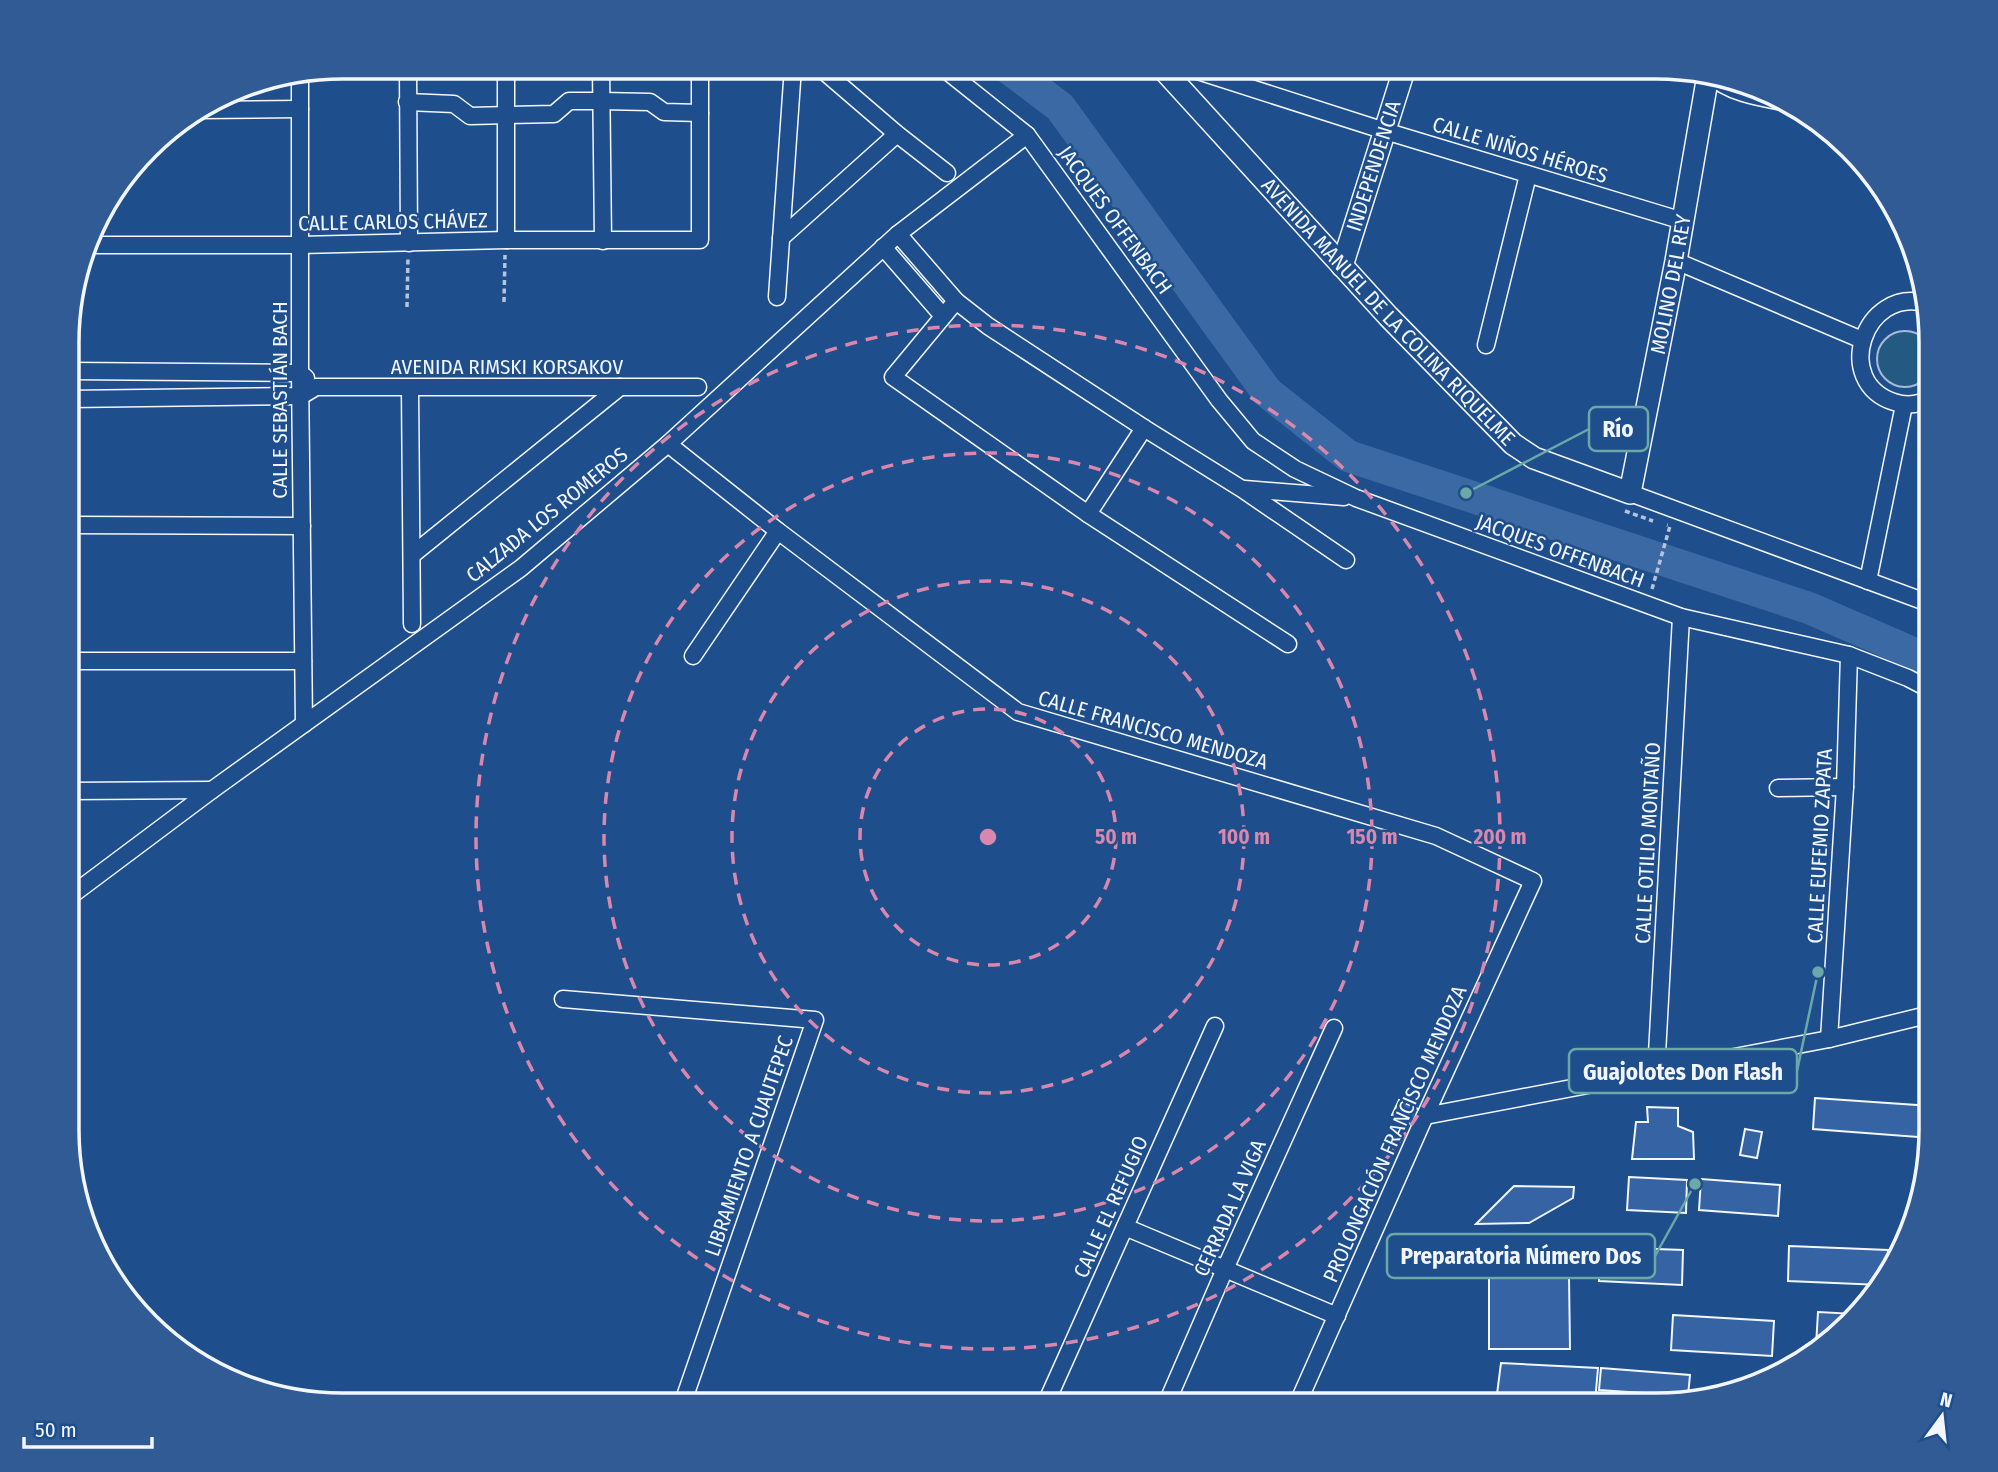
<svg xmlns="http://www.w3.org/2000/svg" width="1998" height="1472" font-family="'Fira Sans Condensed',sans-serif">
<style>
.green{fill:#245a82;stroke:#a8bbd7;stroke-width:2}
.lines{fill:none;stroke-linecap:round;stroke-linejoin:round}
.river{stroke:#3b69a3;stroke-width:32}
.building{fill:#3563a3;stroke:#f2f6ff;stroke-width:2}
.street-casing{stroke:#f2f6ff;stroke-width:19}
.secondary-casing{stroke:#f2f6ff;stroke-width:24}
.path{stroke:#b3c4dc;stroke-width:3.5;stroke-dasharray:5 3.5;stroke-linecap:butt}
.street{stroke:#1f4e8c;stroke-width:16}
.secondary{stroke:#1f4e8c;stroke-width:21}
.ring{fill:none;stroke:#da87ad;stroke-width:3.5;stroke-dasharray:12 9}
.labels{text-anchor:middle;stroke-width:5;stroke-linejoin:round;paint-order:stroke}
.street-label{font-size:21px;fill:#f2f6ff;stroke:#1f4e8c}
.rim{fill:none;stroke:#f2f6ff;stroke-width:3.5}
.centre{fill:#da87ad;stroke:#1f4e8c;stroke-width:3.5}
.ring-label{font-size:21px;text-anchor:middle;font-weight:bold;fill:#da87ad;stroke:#1f4e8c;stroke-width:5;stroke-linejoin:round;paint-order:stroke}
.leader{fill:none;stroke:#6aa9a8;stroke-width:2.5}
.callout-dot{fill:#6aa9a8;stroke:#1f4e8c;stroke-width:2.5}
.callout{fill:#1f4e8c;stroke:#6aa9a8;stroke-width:2.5}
.callout-label{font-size:23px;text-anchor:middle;font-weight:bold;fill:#f2f6ff}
</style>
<rect width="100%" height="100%" fill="#1f4e8c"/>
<circle class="green" cx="1905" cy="359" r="28"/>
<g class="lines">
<path class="river" d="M1007,67L1060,107L1267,392L1348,456L1809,608L1931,661"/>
</g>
<g class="building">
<path d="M1815,1098L1931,1106V1138L1813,1129Z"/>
<path d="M1399,1100L1420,1110L1412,1125L1392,1115Z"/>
<path d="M1647,1107L1678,1108V1126L1693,1132L1694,1159H1632L1636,1122H1648Z"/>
<path d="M1745,1129L1762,1132L1757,1158L1740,1155Z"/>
<path d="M1920,1148L1931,1149L1917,1219L1914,1225Z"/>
<path d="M1629,1177L1687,1180L1686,1213L1627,1210Z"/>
<path d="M1701,1179L1780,1185L1778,1216L1699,1210Z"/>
<path d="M1514,1186L1574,1187L1573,1198L1529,1223L1476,1224Z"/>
<path d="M1789,1246L1888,1250L1887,1275L1881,1285L1788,1281Z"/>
<path d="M1600,1247L1683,1250L1682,1285L1599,1281Z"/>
<path d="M1489,1267L1569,1276L1570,1349H1489Z"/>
<path d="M1818,1312L1856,1314L1816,1346Z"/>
<path d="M1673,1315L1774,1321L1772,1356L1671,1350Z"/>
<path d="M1501,1363L1598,1368L1595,1402L1497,1394Z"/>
<path d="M1601,1368L1690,1375L1688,1396L1599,1390Z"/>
</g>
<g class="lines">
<g class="street-casing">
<g id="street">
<path d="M408,67L409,243"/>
<path d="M506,67V240"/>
<path d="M601,67L603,241"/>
<path d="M819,67L897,134L947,173"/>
<path d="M942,67L1027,135L1219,400L1253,441L1295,469L1356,498L1681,617L1849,655L1908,678L1931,690"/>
<path d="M1185,67L1385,131L1683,221"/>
<path d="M300,75V373L304,724"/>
<path d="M1710,75C1730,94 1762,98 1789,103"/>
<path d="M407,102L454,104L470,116L554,114L569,101H601L650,102L664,112L700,113"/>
<path d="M200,110L300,109"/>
<path d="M898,234L956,301L988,326L1144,428L1242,489L1346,560"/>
<path d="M781,238L897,134"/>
<path d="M87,245H300L506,240H700V67"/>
<path d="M883,247L943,316"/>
<path d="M1676,261L1862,340"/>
<path d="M777,297L793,67"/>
<path d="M956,301L893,377L1088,514L1288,644"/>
<path d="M1925,303C1864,287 1832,382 1894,402C1906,406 1919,405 1931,398"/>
<path d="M1486,345L1528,175"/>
<path d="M69,371L300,373L306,378"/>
<path d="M410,388L412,624"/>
<path d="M69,399L301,396L316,387H698"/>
<path d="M668,444L778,531L1018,712L1436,836L1533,881L1425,1116L1297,1405"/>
<path d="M1245,489L1344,497"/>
<path d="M1630,493L1931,604"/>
<path d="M1088,514L1144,428"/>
<path d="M69,525L302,526"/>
<path d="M412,555L620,387"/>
<path d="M1868,581L1904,405"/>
<path d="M693,656L778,531"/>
<path d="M69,661H303"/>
<path d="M1778,788L1845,787"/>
<path d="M69,791L212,790"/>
<path d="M69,897L212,790L521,568L668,444L898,234L1027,135"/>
<path d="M563,999L815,1020L682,1405"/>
<path d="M1829,1039L1845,787L1849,655"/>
<path d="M1656,1072L1681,617"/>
<path d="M1425,1116L1829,1039L1931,1014"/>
<path d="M1125,1227L1337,1316"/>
<path d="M1453,1402V1405"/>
<path d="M1045,1405L1215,1026"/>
<path d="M1166,1405L1225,1269L1334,1028"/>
</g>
</g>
<g class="secondary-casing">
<g id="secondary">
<path id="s1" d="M1161,67L1388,316L1513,444L1534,458L1630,493L1676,261L1708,75"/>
<path id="s2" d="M1342,266L1405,67"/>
</g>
</g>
<g class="path">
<path d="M504,302L505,255"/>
<path d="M407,307L408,256"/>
<path d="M1625,511L1653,521"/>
<path d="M1652,589L1670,526L1667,525"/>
</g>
<use href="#street" class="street"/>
<use href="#secondary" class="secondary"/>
</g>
<g class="ring">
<circle cx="988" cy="837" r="128"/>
<circle cx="988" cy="837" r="256"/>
<circle cx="988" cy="837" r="384"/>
<circle cx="988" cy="837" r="512"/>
</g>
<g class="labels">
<g class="street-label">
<text transform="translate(1520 150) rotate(17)" y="7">CALLE NIÑOS HÉROES</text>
<text dy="7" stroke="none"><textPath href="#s2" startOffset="105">INDEPENDENCIA</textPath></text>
<text transform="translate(1115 220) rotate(54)" y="7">JACQUES OFFENBACH</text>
<text transform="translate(393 222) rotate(-1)" y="7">CALLE CARLOS CHÁVEZ</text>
<text dy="7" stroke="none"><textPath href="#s1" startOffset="856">MOLINO DEL REY</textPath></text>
<text dy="7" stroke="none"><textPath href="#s1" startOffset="334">AVENIDA MANUEL DE LA COLINA RIQUELME</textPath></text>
<text x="507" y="374">AVENIDA RIMSKI KORSAKOV</text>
<text transform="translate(280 400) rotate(-90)" y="7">CALLE SEBASTIÁN BACH</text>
<text transform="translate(547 515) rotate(-39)" y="7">CALZADA LOS ROMEROS</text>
<text transform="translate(1560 551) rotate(20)" y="7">JACQUES OFFENBACH</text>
<text transform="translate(1153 730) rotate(16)" y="7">CALLE FRANCISCO MENDOZA</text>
<text transform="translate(1648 843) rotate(-87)" y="7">CALLE OTILIO MONTAÑO</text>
<text transform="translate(1820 846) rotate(-87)" y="7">CALLE EUFEMIO ZAPATA</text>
<text transform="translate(1395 1134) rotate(-66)" y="7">PROLONGACIÓN FRANCISCO MENDOZA</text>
<text transform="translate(749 1146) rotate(-71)" y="7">LIBRAMIENTO A CUAUTEPEC</text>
<text transform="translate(1111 1207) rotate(-66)" y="7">CALLE EL REFUGIO</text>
<text transform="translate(1230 1208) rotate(-66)" y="7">CERRADA LA VIGA</text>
</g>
</g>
<path d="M0 0H1998V1472H0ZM342 79H1656A263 263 0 0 1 1919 342V1130A263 263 0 0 1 1656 1393H342A263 263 0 0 1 79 1130V342A263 263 0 0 1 342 79Z" fill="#305b95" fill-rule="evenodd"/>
<path class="rim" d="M342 79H1656A263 263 0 0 1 1919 342V1130A263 263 0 0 1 1656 1393H342A263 263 0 0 1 79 1130V342A263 263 0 0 1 342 79Z"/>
<circle cx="988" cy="837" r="10" class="centre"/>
<g class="ring-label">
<text x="1116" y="844">50 m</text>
<text x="1244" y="844">100 m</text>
<text x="1372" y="844">150 m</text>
<text x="1500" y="844">200 m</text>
</g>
<path class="leader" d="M1466 493L1589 429M1818 972L1797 1071M1695 1184L1655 1256"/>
<g class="callout-dot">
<circle cx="1466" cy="493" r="7"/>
<circle cx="1818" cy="972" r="7"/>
<circle cx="1695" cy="1184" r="7"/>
</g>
<g class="callout">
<rect x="1589" y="407" width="59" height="44" rx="7"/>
<rect x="1569" y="1049" width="228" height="44" rx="7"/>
<rect x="1387" y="1234" width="268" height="44" rx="7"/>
</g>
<g class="callout-label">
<text x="1618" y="437">Río</text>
<text x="1683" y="1080">Guajolotes Don Flash</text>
<text x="1521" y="1264">Preparatoria Número Dos</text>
</g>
<g transform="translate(1942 1416) rotate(15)" stroke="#1f4e8c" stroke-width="5" paint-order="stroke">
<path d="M0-5L12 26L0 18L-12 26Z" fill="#f2f6ff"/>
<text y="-10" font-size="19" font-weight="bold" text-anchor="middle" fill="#f2f6ff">N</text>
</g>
<path d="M24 1437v10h128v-10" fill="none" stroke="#f2f6ff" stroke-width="3.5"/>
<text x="35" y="1437" font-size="21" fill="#f2f6ff" stroke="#1f4e8c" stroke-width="5" paint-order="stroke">50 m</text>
</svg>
